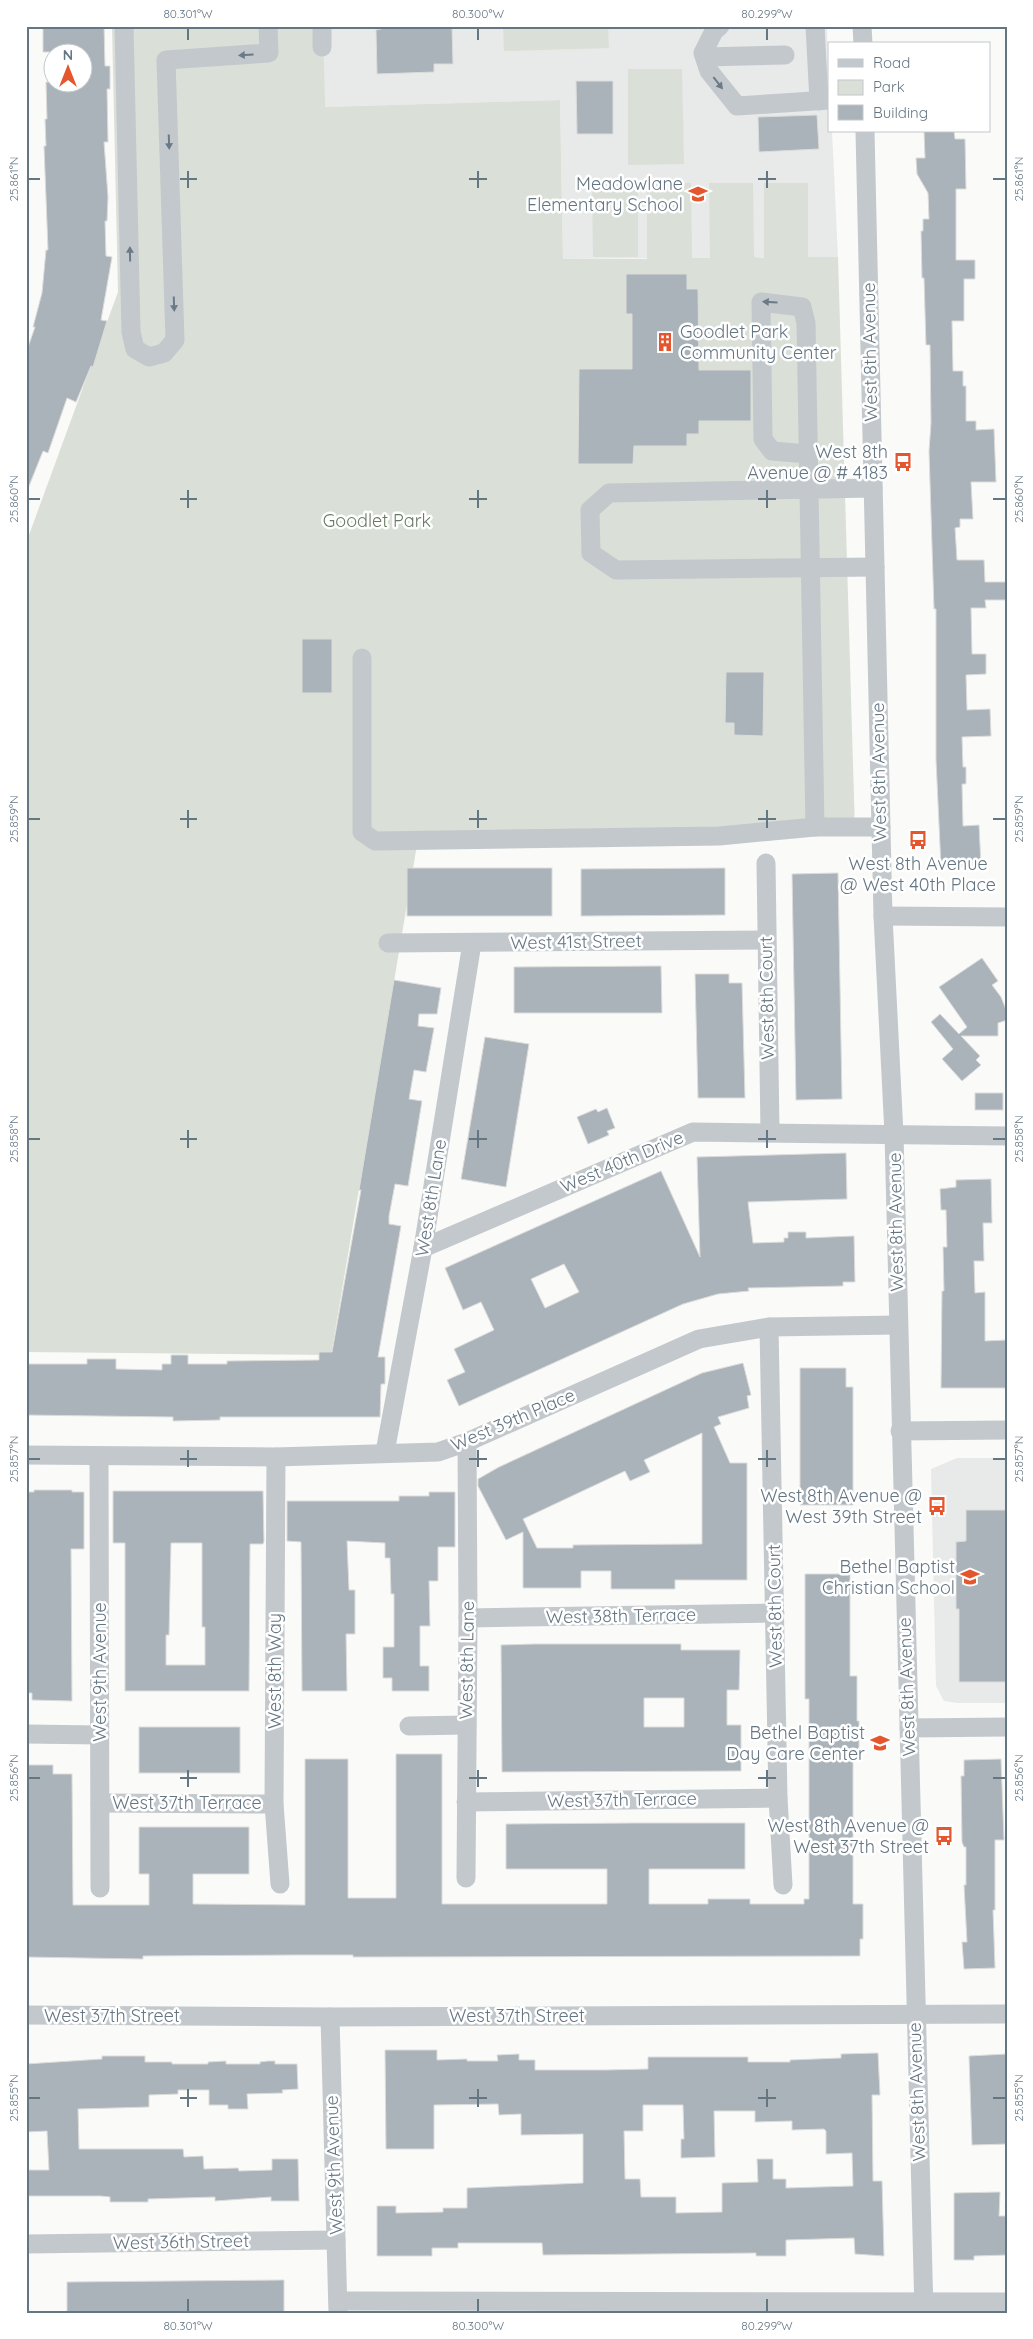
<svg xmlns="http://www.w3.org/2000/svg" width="1033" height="2339" font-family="Quicksand,sans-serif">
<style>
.built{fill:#e8e9e9}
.green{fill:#dadfd7}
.building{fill:#aab3b9;stroke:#dcdcda;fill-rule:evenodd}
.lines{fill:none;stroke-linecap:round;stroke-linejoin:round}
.minor{stroke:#c3c8cc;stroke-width:19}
.oneway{fill:#6a7a87}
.ticks{fill:none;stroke:#657683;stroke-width:2}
.labels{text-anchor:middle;stroke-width:5;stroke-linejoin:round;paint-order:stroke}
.poi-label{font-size:18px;fill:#657683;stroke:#fff;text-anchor:end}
.street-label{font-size:18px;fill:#657683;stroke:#fff}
.park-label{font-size:18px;fill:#687a64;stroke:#fff}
.neatline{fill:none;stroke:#657683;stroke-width:2}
.ticks-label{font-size:12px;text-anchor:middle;fill:#657683}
</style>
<rect width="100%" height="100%" fill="#fafaf8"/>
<g class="built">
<path d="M323,26H827L829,131H832L838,257L563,259L560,100L324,107Z"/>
<path d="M957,1458H1007V1703H957L944,1701L936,1686L931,1469Z"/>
</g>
<g class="green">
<path d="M112,26H323L325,107L560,100L563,259H647V183H691L692,258H710L709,183H753L754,257L764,258V183H808V257H838L855,833L418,839L331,1355L26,1352V543L118,292Z"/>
<path d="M503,26H608L609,48L504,51Z"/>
<path d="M628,69H682L684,164L628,165Z"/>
<path d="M592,183H638V257H593Z"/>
</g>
<g class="building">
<path d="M43,26H104L105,66H110V89H107L108,142H104L108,197L107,221H105L106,256L112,257L101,320L107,321L93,367L91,366L76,402L67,398L48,453L43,451L27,491L26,353L35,327H33L42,293L46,250H48L44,146H46L45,119H47L46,82H82V52H43Z"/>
<path d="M394,26L452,27L453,64H434V72L377,74L376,30Z"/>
<path d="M576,81H613V134H577Z"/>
<path d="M817,115L819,149L759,152L758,117Z"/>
<path d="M924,131H954L955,139H965L966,189H956V260H975V279H964V321H952L953,371H963V386H966V421H976V430L994,429L996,482H971L973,519H960V527L955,528L957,560H984L985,582H1007V600H985L986,608H971L972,654H986V674L966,675L967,710L990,709L991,736L962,737L963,767H966V784H962L963,826L979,825L981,866L941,867L936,760V609H934L929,451L931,423L930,345H926L924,278H922L921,231H923V219H929L928,193L917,174L916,158H925Z"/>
<path d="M626,274H687V289H698L699,370H751V421H699V434H687V446H634L633,464H578L579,369H632V314H626Z"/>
<rect x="302" y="639" width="30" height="54"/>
<path d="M726,672H764L763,736L734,735V723H725Z"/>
<rect x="407" y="868" width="145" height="48"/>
<path d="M725,868V915L581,916V869Z"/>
<path d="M838,873L842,1099L796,1100L792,874Z"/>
<path d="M982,958L998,981L992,985L1001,997L1007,1012V1020L998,1023V1036H961L980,1056L976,1060L981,1065L962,1081L942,1059L953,1049L931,1022L940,1014L959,1034L967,1027L939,987Z"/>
<path d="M661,966L662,1013H514V967Z"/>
<path d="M695,974H729V983H742L745,1098H698Z"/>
<path d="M394,980L441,988L437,1014H419L418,1026L434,1028L426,1072L414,1070L409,1099L422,1101L408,1186L395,1184L389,1216V1224L401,1226L378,1357H385V1384H381L380,1417H220V1420L173,1421V1417L26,1415V1364H87V1359H116V1369L162,1370V1364H171V1355H188V1364H227V1361L319,1360V1352H332L361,1190H359Z"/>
<path d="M485,1037L529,1044L506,1187L461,1179Z"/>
<rect x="975" y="1093" width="28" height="17"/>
<path d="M607,1108L615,1128L607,1131L609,1135L588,1144L577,1117L596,1109L598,1112Z"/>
<path d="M846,1153L847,1199L748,1202L753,1243L784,1242V1238H788V1232H806V1238L854,1236L855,1282H843V1286L748,1288L749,1291L718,1294L683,1304L459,1406L447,1380L465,1372L454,1349L494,1330L481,1302L463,1310L445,1268L661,1171L700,1257L697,1157ZM564,1264L579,1292L545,1308L531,1279Z"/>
<path d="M991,1179L992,1223H983L984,1261H974L975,1293L985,1292V1341L1007,1340V1388H941L942,1291H944L943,1247H947L946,1210H941L940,1189L956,1187V1180Z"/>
<path d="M743,1363L751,1395L747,1396L749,1408L718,1417L721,1424L714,1427L730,1463H747V1580H675V1589H611V1571H581V1588H523V1532L506,1540L478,1486V1479L499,1467L702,1373ZM702,1433V1544L573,1545V1548H537L523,1519L625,1471L630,1481L650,1472L644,1460Z"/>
<path d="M800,1368H846V1387H853V1505H800Z"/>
<path d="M34,1490H72V1492H84V1549H71L72,1701L32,1700V1693H26V1492H34Z"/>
<path d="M113,1491H263L264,1541L263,1544H250L249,1691H125V1543H113ZM171,1543H202V1627H205V1665H166V1635H169Z"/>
<path d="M429,1492H455V1547H438V1581H429L430,1626H420V1666H429V1691H392V1678H383V1647H394V1594H391L390,1558H385V1543L347,1541L349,1590H355V1634H346L347,1691H302L301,1542L287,1541V1501H399V1496H429Z"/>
<path d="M966,1510H1007V1682H959V1609H956V1542L966,1541Z"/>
<path d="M805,1574H850V1676H857V1721H859V1760H853V1904H863V1939H860V1956L353,1957V1955H294L143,1956V1959L26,1957V1765H53V1774H72L73,1905H149V1874H139V1827H249V1874H193V1904L305,1905V1759H348V1898H396V1754H442V1904H607V1869H506V1824L635,1823H745V1869H649V1904H708V1899H750V1904H804V1899H809V1699H805Z"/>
<path d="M534,1644H681V1650H740L739,1690H727V1725H741V1771L502,1772L501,1645ZM644,1698H684V1727H644Z"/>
<rect x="139" y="1727" width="101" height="46"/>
<path d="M1001,1759L1004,1840H995V1910H993L995,1968L964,1969L962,1942H967L964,1885H966V1847H964L962,1842L961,1776H964V1760Z"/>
<path d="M385,2050H437V2060L467,2059V2061H498L497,2055L519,2054V2060H535V2070H606L648,2069V2057H748V2062H790V2060L841,2058V2054L878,2053L880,2095H872L873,2181H882L884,2256L855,2254L854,2238L786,2240V2256H756V2253L543,2255L542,2243H458V2248H432V2256H377V2206H396V2213L443,2212V2208H467V2188L583,2183V2134L521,2135V2114L499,2115L498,2104L434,2105V2149H386ZM643,2105H683L684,2139H681V2158L715,2157L714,2111H755V2122L792,2121V2130L824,2129L826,2131V2154L852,2153L853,2186L786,2188V2179H773V2159H757L758,2182L722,2183V2212L676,2213V2197H641L640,2179H625L624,2131H643Z"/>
<path d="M1007,2054V2144L972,2145L969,2056Z"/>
<path d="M102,2056H145V2062H172V2064H208V2062L226,2061V2064H260V2062L268,2061H275V2064H297L298,2089L282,2090L283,2093L247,2094L248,2109H228V2105H209V2090H178V2094L149,2095V2107L78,2109L79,2149H183L184,2157L203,2156L204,2169L238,2168L239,2171L272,2170V2159H298L299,2201H271V2197L215,2201V2197L148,2199V2202H110V2197L101,2196H26V2170H49L47,2131L26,2132V2064L102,2059Z"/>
<path d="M1000,2192L999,2216H1007V2255L974,2256V2260H954V2193Z"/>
<path d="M284,2280V2313H67V2282Z"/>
</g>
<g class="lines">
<g class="minor">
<path d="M124,26L131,332L135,349L149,357L164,353L175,340L166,60L269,53L268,26"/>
<path d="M322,26V47"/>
<path d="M720,26L714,31L703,53L709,71L737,106L829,100"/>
<path d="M815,26L819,101"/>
<path d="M862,26L863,44"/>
<path d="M705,57L785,55"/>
<path d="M865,131L883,916L894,1134L924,2313"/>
<path d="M808,454L772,451L763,439L761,302L802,307L806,323L815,827"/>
<path d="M873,488L609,493L590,510L591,553L616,570L875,567"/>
<path d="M362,658V832L375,841L719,836L815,827H881"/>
<path d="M766,863L770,1132"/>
<path d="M883,916L1007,917"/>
<path d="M388,943L765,940"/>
<path d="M423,1248L693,1132L1007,1136"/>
<path d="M769,1327L778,1798L783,1885"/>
<path d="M900,1431L1007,1430"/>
<path d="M385,1452L423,1248L472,943"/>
<path d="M26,1455L276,1457L438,1452L467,1442L699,1339L769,1327L898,1325"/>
<path d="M99,1456L100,1888"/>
<path d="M276,1457L274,1804L280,1884"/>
<path d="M468,1618L775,1613"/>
<path d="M409,1726L467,1725"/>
<path d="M909,1728L1007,1727"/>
<path d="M26,1734L100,1735"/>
<path d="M466,1802L778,1798"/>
<path d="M100,1803L274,1804"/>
<path d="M466,1878L468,1618L467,1442"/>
<path d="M26,2015L330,2017L1007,2014"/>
<path d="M330,2017L338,2313"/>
<path d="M26,2244L336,2240"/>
<path d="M338,2301L1007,2302"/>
</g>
</g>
<defs><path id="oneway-solid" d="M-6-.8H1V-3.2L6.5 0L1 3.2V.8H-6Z" transform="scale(1.25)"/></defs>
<g class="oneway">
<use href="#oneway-solid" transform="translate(246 55) rotate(177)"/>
<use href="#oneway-solid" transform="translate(718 83) rotate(52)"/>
<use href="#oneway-solid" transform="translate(169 142) rotate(88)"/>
<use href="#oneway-solid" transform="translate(130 254) rotate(-91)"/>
<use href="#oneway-solid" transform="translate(770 302) rotate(-177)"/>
<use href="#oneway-solid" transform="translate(174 304) rotate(88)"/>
</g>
<path class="ticks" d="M188,28V40M478,28V40M767,28V40M188,171V188M478,171V188M767,171V188M28,179H40M180,179H197M469,179H487M758,179H776M993,179H1006M188,490V508M478,490V508M767,490V508M28,499H40M180,499H197M469,499H487M758,499H776M993,499H1006M188,810V828M478,810V828M767,810V828M28,819H40M180,819H197M469,819H487M758,819H776M993,819H1006M188,1130V1148M478,1130V1148M767,1130V1148M28,1139H40M180,1139H197M469,1139H487M758,1139H776M993,1139H1006M188,1450V1467M478,1450V1467M767,1450V1467M28,1459H40M180,1459H197M469,1459H487M758,1459H776M993,1459H1006M188,1770V1787M478,1770V1787M767,1770V1787M28,1778H40M180,1778H197M469,1778H487M758,1778H776M993,1778H1006M188,2089V2107M478,2089V2107M767,2089V2107M28,2098H40M180,2098H197M469,2098H487M758,2098H776M993,2098H1006M188,2299V2312M478,2299V2312M767,2299V2312"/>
<defs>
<g id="school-bare" transform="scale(1.5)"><path d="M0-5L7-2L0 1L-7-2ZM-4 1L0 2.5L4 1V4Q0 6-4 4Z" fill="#e4572e" stroke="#fff" stroke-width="2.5" paint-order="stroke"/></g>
<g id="building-bare" transform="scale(1.5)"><path d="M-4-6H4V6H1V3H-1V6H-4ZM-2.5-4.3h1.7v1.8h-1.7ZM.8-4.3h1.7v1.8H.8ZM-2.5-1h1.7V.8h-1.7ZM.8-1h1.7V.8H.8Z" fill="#e4572e" stroke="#fff" stroke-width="2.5" paint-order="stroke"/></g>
<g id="bus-bare" transform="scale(1.5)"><path d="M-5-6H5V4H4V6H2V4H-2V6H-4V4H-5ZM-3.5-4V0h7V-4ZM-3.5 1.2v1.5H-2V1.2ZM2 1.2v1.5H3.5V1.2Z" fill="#e4572e" stroke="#fff" stroke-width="2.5" paint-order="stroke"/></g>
</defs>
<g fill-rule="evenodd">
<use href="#school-bare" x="698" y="194"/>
<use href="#building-bare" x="665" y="342"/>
<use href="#bus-bare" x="903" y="462"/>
<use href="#bus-bare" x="918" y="840"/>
<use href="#bus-bare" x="937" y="1506"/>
<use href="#school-bare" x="970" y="1577"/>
<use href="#school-bare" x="880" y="1743"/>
<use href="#bus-bare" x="944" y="1836"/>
</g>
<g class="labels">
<g class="poi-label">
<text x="683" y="190">Meadowlane<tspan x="683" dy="21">Elementary School</tspan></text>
<text x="680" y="338" text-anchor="start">Goodlet Park<tspan x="680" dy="21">Community Center</tspan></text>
<text x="888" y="458">West 8th<tspan x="888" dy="21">Avenue @ # 4183</tspan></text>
<text x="918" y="870" text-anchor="middle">West 8th Avenue<tspan x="918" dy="21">@ West 40th Place</tspan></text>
<text x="922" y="1502">West 8th Avenue @<tspan x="922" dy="21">West 39th Street</tspan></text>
<text x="955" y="1573">Bethel Baptist<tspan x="955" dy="21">Christian School</tspan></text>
<text x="865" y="1739">Bethel Baptist<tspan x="865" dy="21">Day Care Center</tspan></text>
<text x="929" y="1832">West 8th Avenue @<tspan x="929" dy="21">West 37th Street</tspan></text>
</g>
<g class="street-label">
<text transform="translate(870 352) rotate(-91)" y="6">West 8th Avenue</text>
<text transform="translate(879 772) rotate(-91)" y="6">West 8th Avenue</text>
<text transform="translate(576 942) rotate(-1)" y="6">West 41st Street</text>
<text transform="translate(767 998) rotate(-91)" y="6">West 8th Court</text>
<text transform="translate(622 1162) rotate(-23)" y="6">West 40th Drive</text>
<text transform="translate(431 1198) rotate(-81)" y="6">West 8th Lane</text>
<text transform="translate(896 1222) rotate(-91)" y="6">West 8th Avenue</text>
<text transform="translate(513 1420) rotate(-23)" y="6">West 39th Place</text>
<text transform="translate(775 1606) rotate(-91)" y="6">West 8th Court</text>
<text transform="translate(621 1616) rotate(-1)" y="6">West 38th Terrace</text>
<text transform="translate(467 1660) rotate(-89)" y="6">West 8th Lane</text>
<text transform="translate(275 1671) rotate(-90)" y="6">West 8th Way</text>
<text transform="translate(100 1672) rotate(-90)" y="6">West 9th Avenue</text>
<text transform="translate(907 1687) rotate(-92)" y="6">West 8th Avenue</text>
<text transform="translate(622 1800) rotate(-1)" y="6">West 37th Terrace</text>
<text x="187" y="1809">West 37th Terrace</text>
<text x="112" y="2022">West 37th Street</text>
<text x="517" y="2022">West 37th Street</text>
<text transform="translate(917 2092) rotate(-92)" y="6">West 8th Avenue</text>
<text transform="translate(334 2165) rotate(-92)" y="6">West 9th Avenue</text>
<text transform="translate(181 2242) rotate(-1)" y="6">West 36th Street</text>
</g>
<g class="park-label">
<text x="377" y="527">Goodlet Park</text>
</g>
</g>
<rect width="1033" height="2339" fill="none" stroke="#ffffff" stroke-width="55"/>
<rect x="828" y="42" width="162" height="90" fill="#ffffff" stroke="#c1c8cd"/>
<rect x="838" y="59" width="25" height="8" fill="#c3c8cc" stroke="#c1c8cd"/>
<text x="873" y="68" font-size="15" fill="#657683">Road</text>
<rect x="838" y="80" width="25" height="15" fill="#dadfd7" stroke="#c1c8cd"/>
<text x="873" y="92" font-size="15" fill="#657683">Park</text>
<rect x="838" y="105" width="25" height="15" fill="#aab3b9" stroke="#c1c8cd"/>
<text x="873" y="118" font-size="15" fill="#657683">Building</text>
<g transform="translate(68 68)"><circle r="24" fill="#ffffff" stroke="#c1c8cd"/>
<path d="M0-4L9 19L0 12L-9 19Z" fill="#e4572e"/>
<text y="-8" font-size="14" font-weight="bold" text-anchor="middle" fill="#657683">N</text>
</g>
<rect x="28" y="28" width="978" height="2284" class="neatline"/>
<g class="ticks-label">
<text x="188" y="18">80.301°W</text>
<text x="478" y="18">80.300°W</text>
<text x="767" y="18">80.299°W</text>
<text transform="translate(14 179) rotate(-90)" y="4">25.861°N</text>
<text transform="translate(1019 179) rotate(-90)" y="4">25.861°N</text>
<text transform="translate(14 499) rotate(-90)" y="4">25.860°N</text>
<text transform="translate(1019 499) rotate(-90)" y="4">25.860°N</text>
<text transform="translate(14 819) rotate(-90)" y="4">25.859°N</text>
<text transform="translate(1019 819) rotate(-90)" y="4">25.859°N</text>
<text transform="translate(14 1139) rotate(-90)" y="4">25.858°N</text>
<text transform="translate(1019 1139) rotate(-90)" y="4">25.858°N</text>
<text transform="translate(14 1459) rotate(-90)" y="4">25.857°N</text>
<text transform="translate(1019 1459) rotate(-90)" y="4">25.857°N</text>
<text transform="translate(14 1778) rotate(-90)" y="4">25.856°N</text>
<text transform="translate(1019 1778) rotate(-90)" y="4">25.856°N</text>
<text transform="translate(14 2098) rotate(-90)" y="4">25.855°N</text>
<text transform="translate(1019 2098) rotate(-90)" y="4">25.855°N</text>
<text x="188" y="2330">80.301°W</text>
<text x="478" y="2330">80.300°W</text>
<text x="767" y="2330">80.299°W</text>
</g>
</svg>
